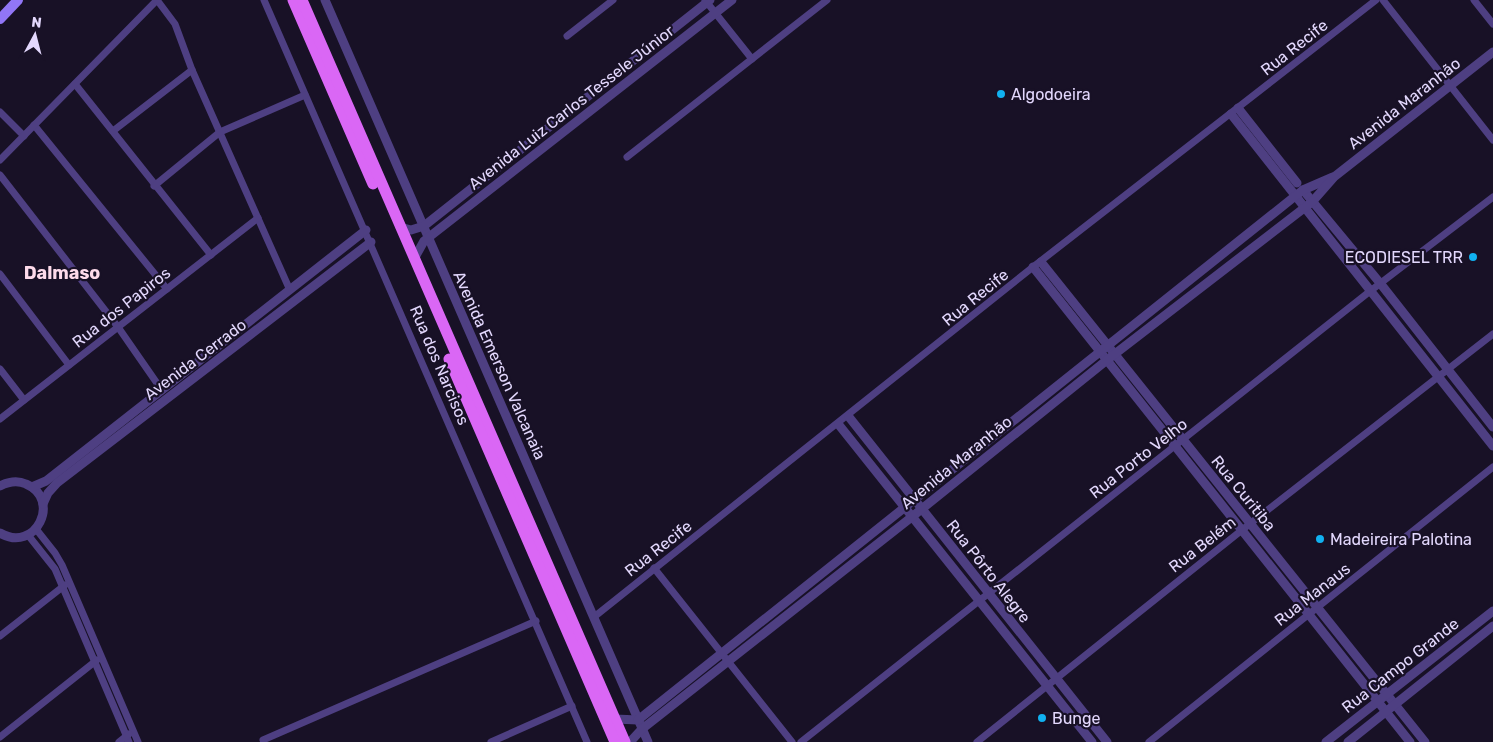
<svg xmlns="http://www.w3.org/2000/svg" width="1493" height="742" font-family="Rubik,sans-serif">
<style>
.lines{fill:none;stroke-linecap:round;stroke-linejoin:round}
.minor{stroke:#4e3f82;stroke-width:7}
.tertiary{stroke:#4e3f82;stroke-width:9}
.secondary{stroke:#9176f6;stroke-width:10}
.primary{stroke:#da67f5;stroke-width:11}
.poi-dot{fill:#11b1f0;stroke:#181126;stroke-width:2}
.labels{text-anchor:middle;stroke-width:4.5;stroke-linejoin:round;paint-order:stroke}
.street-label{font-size:16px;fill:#e3d8fd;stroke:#181126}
.poi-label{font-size:16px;fill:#e3d8fd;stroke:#181126;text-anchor:start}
.neighbourhood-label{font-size:18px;font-weight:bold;fill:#fddaea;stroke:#181126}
</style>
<rect width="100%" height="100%" fill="#181126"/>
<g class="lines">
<g class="minor">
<path d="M157,0L175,24L192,70L289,288"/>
<path d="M264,0L587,742"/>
<path d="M705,0L752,59"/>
<path d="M1383,0L1493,140"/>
<path d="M1474,0L1493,24"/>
<path d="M567,36L613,0"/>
<path d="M75,84L211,255"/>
<path d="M0,112L24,136"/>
<path d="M34,125L167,289"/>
<path d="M113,131L192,70"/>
<path d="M627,157L827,0"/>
<path d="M0,160L157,0"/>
<path d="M0,175L118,327L161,389"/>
<path d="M154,186L220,132L305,95"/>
<path d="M0,274L69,365"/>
<path d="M0,369L24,400"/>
<path d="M0,419L258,218"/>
<path d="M36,529L55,553L62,565L138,742"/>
<path d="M28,535L55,569L129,742"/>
<path d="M654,568L792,742"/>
<path d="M594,617L1033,267L1376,0"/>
<path d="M0,636L65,585"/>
<path d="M0,737L97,660"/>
<path d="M119,742L129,734"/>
<path d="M264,742L263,740L536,621"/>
<path d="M491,742L572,706"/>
<path d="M801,742L1369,292L1493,197"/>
<path d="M977,742L1242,530L1493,334"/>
<path d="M1149,742L1493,467"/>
</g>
<g class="tertiary">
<path d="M325,0L648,742"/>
<path d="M1238,108L1297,183"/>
<path d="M1231,114L1493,446"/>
<path d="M1303,190L1380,283L1493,427"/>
<path d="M400,227L411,230L424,226L710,0"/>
<path d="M414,259L424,241L732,0"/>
<path d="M1041,262L1425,742"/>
<path d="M1033,267L1410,742"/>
<path d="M849,417L1107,742"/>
<path d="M839,425L1092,742"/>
<path d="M0,486C8,482 17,480 26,484C62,499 36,554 0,533"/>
<path d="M32,487L46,481L366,230"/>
<path d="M43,504L48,493L57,483L371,242"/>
<path d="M615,719L638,720"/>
<path d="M638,720L1294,197L1303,190L1333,177"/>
<path d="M630,742L642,729L913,516L1107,360L1312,202L1334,177L1493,52"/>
<path d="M1326,742L1493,611"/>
<path d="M1348,742L1493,626"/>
</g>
<path class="secondary" d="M0,19L18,0"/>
<g class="primary">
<path d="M293,0L373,184"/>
<path d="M302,0L625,742"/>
<path d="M449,359L615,742"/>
</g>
</g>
<g class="poi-dot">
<circle cx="1001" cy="94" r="5"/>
<circle cx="1473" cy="257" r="5"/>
<circle cx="1320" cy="539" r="5"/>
<circle cx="1042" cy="718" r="5"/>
</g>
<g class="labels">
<g class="street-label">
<text transform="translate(1294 47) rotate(-38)" y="6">Rua Recife</text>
<text transform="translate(1404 103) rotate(-38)" y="6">Avenida Maranhão</text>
<text transform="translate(571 107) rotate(-38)" y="6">Avenida Luiz Carlos Tessele Júnior</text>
<text transform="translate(975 297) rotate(-39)" y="6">Rua Recife</text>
<text transform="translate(121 307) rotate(-38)" y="6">Rua dos Papiros</text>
<text transform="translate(195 359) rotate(-37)" y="6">Avenida Cerrado</text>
<text transform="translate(440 365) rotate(67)" y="6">Rua dos Narcisos</text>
<text transform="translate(500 365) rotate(66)" y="6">Avenida Emerson Valcanaia</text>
<text transform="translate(1138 458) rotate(-38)" y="6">Rua Porto Velho</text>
<text transform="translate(956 462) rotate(-39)" y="6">Avenida Maranhão</text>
<text transform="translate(1244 493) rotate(51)" y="6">Rua Curitiba</text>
<text transform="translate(1202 544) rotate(-38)" y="6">Rua Belém</text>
<text transform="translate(658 548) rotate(-38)" y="6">Rua Recife</text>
<text transform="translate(989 571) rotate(52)" y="6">Rua Pôrto Alegre</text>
<text transform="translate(1312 594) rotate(-38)" y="6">Rua Manaus</text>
<text transform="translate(1400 665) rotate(-38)" y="6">Rua Campo Grande</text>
</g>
<g class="poi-label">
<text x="1011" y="100">Algodoeira</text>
<text x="1463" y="263" text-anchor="end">ECODIESEL TRR</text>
<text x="1330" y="545">Madeireira Palotina</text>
<text x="1052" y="724">Bunge</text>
</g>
<g class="neighbourhood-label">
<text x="62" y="279">Dalmaso</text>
</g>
</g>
<g transform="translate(35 35) rotate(7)" stroke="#181126" stroke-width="4" paint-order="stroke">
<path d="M0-4L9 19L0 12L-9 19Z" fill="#e3d8fd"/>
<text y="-8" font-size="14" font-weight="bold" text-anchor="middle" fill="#e3d8fd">N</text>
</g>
</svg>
